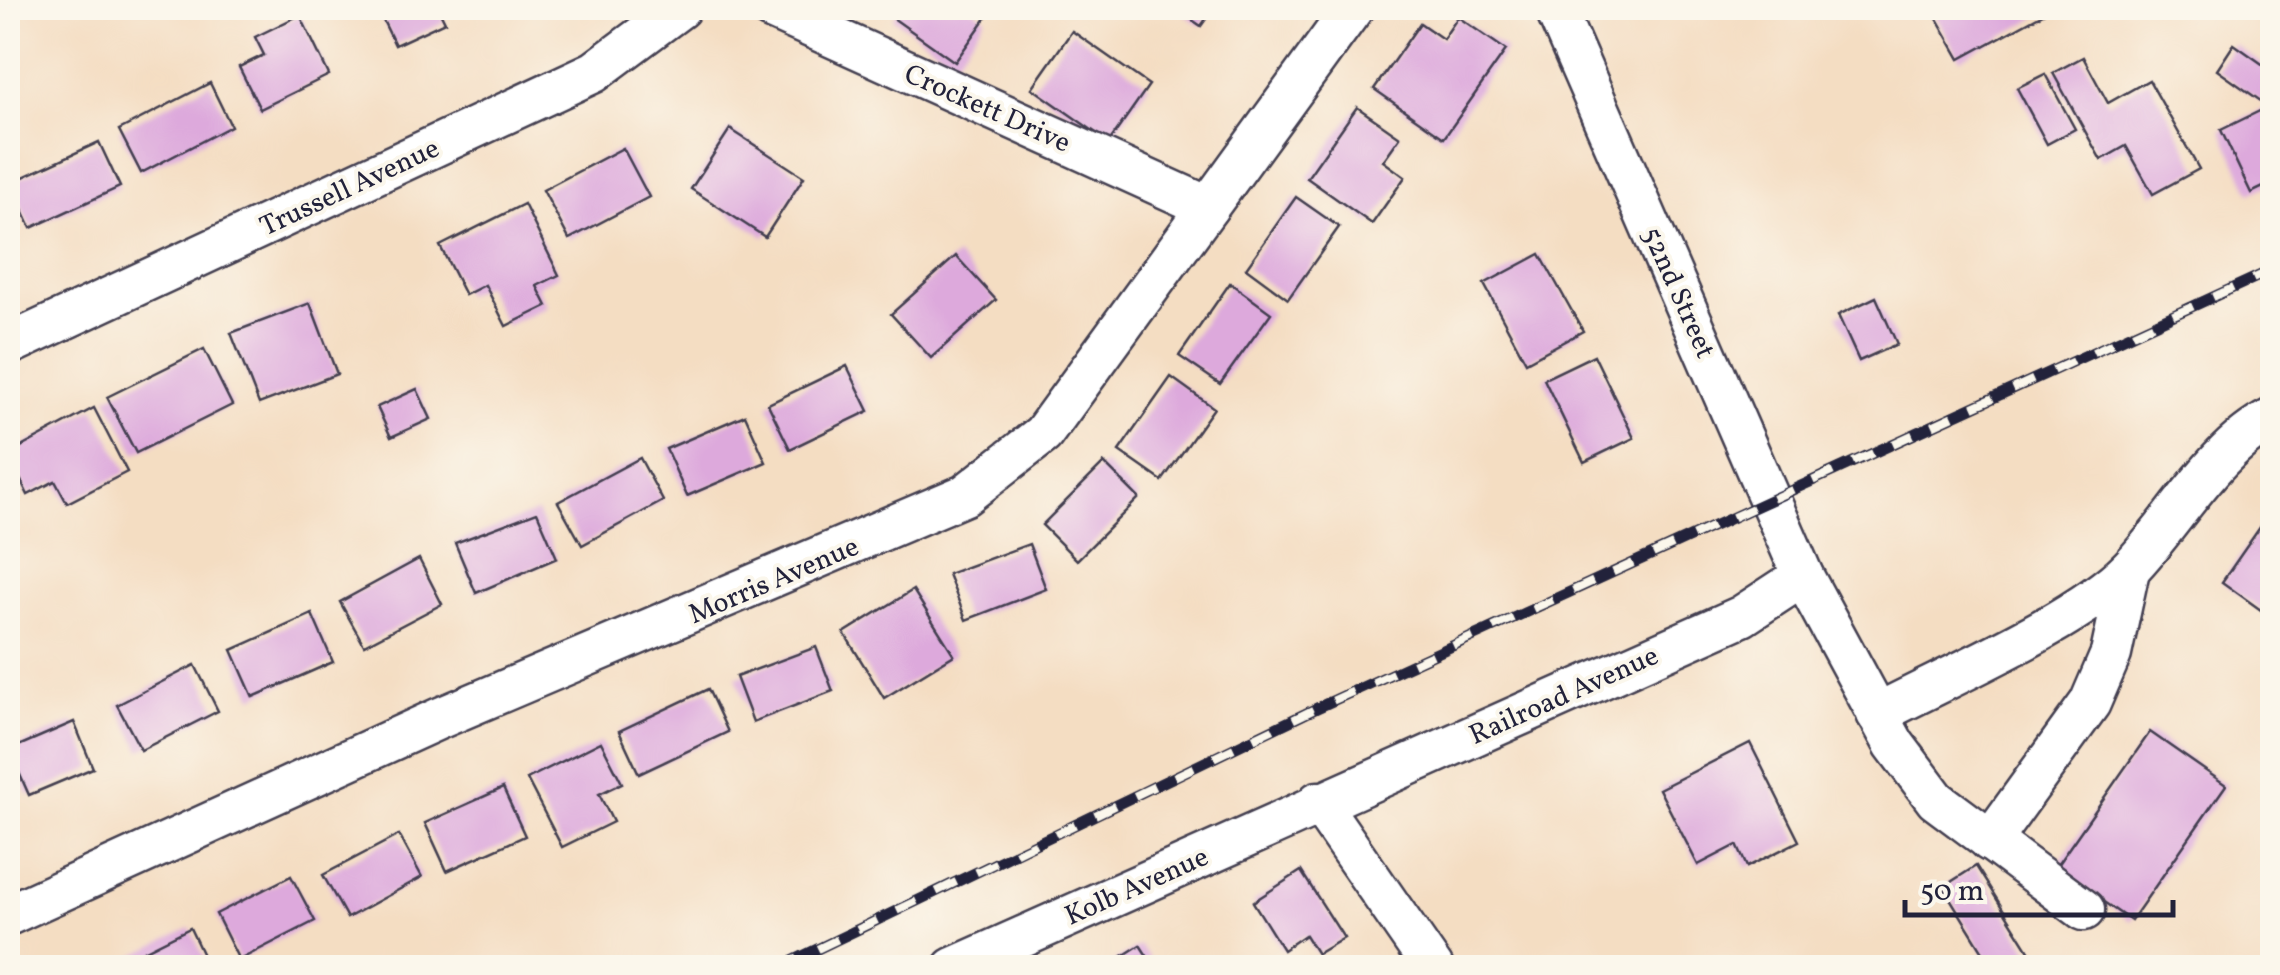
<svg xmlns="http://www.w3.org/2000/svg" width="2280" height="975" font-family="Vollkorn,serif">
<style>
.building{fill:#dda9dc}
.lines{fill:none;stroke-linecap:round;stroke-linejoin:round}
.minor-casing{stroke:#423e4f;stroke-width:45}
.minor{stroke:#fff;stroke-width:40}
.rail-casing{stroke:#22223b;stroke-width:11}
.rail{stroke:#fbf7ec;stroke-width:8;stroke-dasharray:22;stroke-linecap:butt}
.labels{text-anchor:middle;stroke-width:8;stroke-linejoin:round;paint-order:stroke}
.street-label{font-size:28px;fill:#22223b;stroke:#fbf7ec}
</style>
<rect width="100%" height="100%" fill="#fbf7ec"/>
<filter id="ink" filterUnits="userSpaceOnUse"><feTurbulence type="fractalNoise" baseFrequency=".01" numOctaves="2"/><feDisplacementMap in="SourceGraphic" scale="20" xChannelSelector="R" yChannelSelector="G"/><feConvolveMatrix kernelMatrix="1 2 1 2 8 2 1 2 1" color-interpolation-filters="sRGB"/></filter>
<filter id="wash" filterUnits="userSpaceOnUse"><feTurbulence type="fractalNoise" baseFrequency=".0048" numOctaves="4" result="noise"/><feDisplacementMap in="SourceGraphic" scale="40" xChannelSelector="R" yChannelSelector="G"/><feGaussianBlur stdDeviation="2.25" result="paint"/><feColorMatrix in="noise" values="0 0 0 0 0 0 0 0 0 0 0 0 0 0 0 0 0 1.4 0 .05"/><feComposite in="paint" operator="in"/></filter>
<g filter="url(#wash)">
<rect width="100%" height="100%" fill="#f4ddc2"/>
<g id="blocks">
<g class="building">
<path d="M377,8H438L445,22L395,45Z"/>
<path d="M900,8H971L986,18L955,62L893,18Z"/>
<path d="M1175,8H1214L1201,26Z"/>
<path d="M1931,8H2054L1960,59Z"/>
<path d="M300,15L329,75L260,109L239,67L264,55L255,37Z"/>
<path d="M1458,17L1506,50L1444,138L1374,89L1420,23L1443,39Z"/>
<path d="M1072,31L1149,85L1109,142L1032,88Z"/>
<path d="M2234,44L2272,71V93L2265,104L2217,70Z"/>
<path d="M2083,57L2108,103L2149,80L2199,169L2153,194L2126,146L2101,160L2053,73Z"/>
<path d="M2045,74L2075,129L2047,144L2017,88Z"/>
<path d="M210,83L231,126L141,173L119,130Z"/>
<path d="M2272,105V183L2251,193L2221,130Z"/>
<path d="M1357,107L1400,137L1383,161L1405,177L1372,224L1307,178Z"/>
<path d="M730,129L804,177L765,237L691,189Z"/>
<path d="M99,142L120,187L31,228L10,183Z"/>
<path d="M623,148L649,197L569,239L543,190Z"/>
<path d="M1296,197L1339,227L1288,299L1246,268Z"/>
<path d="M524,204L559,275L537,286L547,306L506,326L485,285L465,295L440,246Z"/>
<path d="M1540,254L1583,331L1526,362L1484,284Z"/>
<path d="M956,256L996,300L931,358L891,314Z"/>
<path d="M1230,283L1271,313L1220,384L1179,356Z"/>
<path d="M1876,297L1897,344L1859,361L1838,315Z"/>
<path d="M310,303L337,374L259,404L231,333Z"/>
<path d="M204,349L232,405L136,453L107,397Z"/>
<path d="M1594,355L1634,438L1584,462L1544,379Z"/>
<path d="M847,366L869,411L790,449L768,404Z"/>
<path d="M1171,377L1214,408L1162,481L1119,451Z"/>
<path d="M417,389L431,419L391,437L377,407Z"/>
<path d="M94,408L127,472L67,503L55,481L28,495L8,454Z"/>
<path d="M745,415L766,462L687,496L666,449Z"/>
<path d="M640,458L663,501L582,545L558,502Z"/>
<path d="M1104,463L1139,498L1077,560L1042,525Z"/>
<path d="M2272,510V618L2222,582Z"/>
<path d="M537,512L557,558L476,593L455,543Z"/>
<path d="M1029,544L1046,589L966,620L948,574Z"/>
<path d="M419,559L442,604L364,645L340,602Z"/>
<path d="M913,590L954,655L884,698L844,633Z"/>
<path d="M312,614L333,662L253,697L232,650Z"/>
<path d="M816,647L833,691L753,722L736,677Z"/>
<path d="M195,665L218,711L141,750L117,705Z"/>
<path d="M708,689L728,732L639,774L619,731Z"/>
<path d="M74,722L93,768L29,795L9,750Z"/>
<path d="M2150,732L2226,785L2131,921L2055,868Z"/>
<path d="M601,742L622,783L599,794L613,822L562,847L527,779Z"/>
<path d="M1750,743L1799,841L1747,867L1737,845L1698,865L1659,789Z"/>
<path d="M503,788L525,836L447,871L425,823Z"/>
<path d="M399,835L422,877L347,918L323,875Z"/>
<path d="M1976,866L2040,968H1993L1943,887Z"/>
<path d="M1301,871L1344,938L1317,954L1305,935L1283,950L1253,902Z"/>
<path d="M291,876L315,921L239,960L216,914Z"/>
<path d="M190,928L209,968H117L116,965Z"/>
<path d="M1140,945L1155,968H1104Z"/>
</g>
</g>
</g>
<g filter="url(#ink)">
<use href="#blocks" fill-opacity="0" stroke="#423e4f" stroke-width="2.5"/>
<g class="lines">
<g class="minor-casing">
<g id="minor">
<path d="M769,8L1208,207"/>
<path d="M1555,8L1803,576L1894,744L1936,800L2084,910"/>
<path d="M8,345L594,72L680,8"/>
<path d="M1877,714C1947,677 2077,622 2130,568C2174,523 2215,447 2272,419"/>
<path d="M1318,802L1433,968"/>
<path d="M1990,841L2090,703L2111,654L2129,570"/>
<path d="M8,915L438,719L965,495L1043,434L1353,8"/>
<path d="M953,968L1742,616L1803,576"/>
</g>
</g>
<use href="#minor" class="minor"/>
<g class="rail-casing">
<path id="rail" d="M778,968L1317,708L2272,270"/>
</g>
<use href="#rail" class="rail"/>
</g>
</g>
<g class="labels">
<g class="street-label">
<text transform="translate(988 107) rotate(24)" y="10">Crockett Drive</text>
<text transform="translate(349 186) rotate(-25)" y="10">Trussell Avenue</text>
<text transform="translate(1680 292) rotate(66)" y="10">52nd Street</text>
<text transform="translate(773 579) rotate(-23)" y="10">Morris Avenue</text>
<text transform="translate(1563 694) rotate(-24)" y="10">Railroad Avenue</text>
<text transform="translate(1136 885) rotate(-24)" y="10">Kolb Avenue</text>
</g>
</g>
<rect width="2280" height="975" fill="none" stroke="#fbf7ec" stroke-width="40"/>
<path d="M1905 900v15h268v-15" fill="none" stroke="#22223b" stroke-width="5"/>
<text x="1920" y="900" font-size="30" fill="#22223b" stroke="#fbf7ec" stroke-width="8" paint-order="stroke">50 m</text>
</svg>
